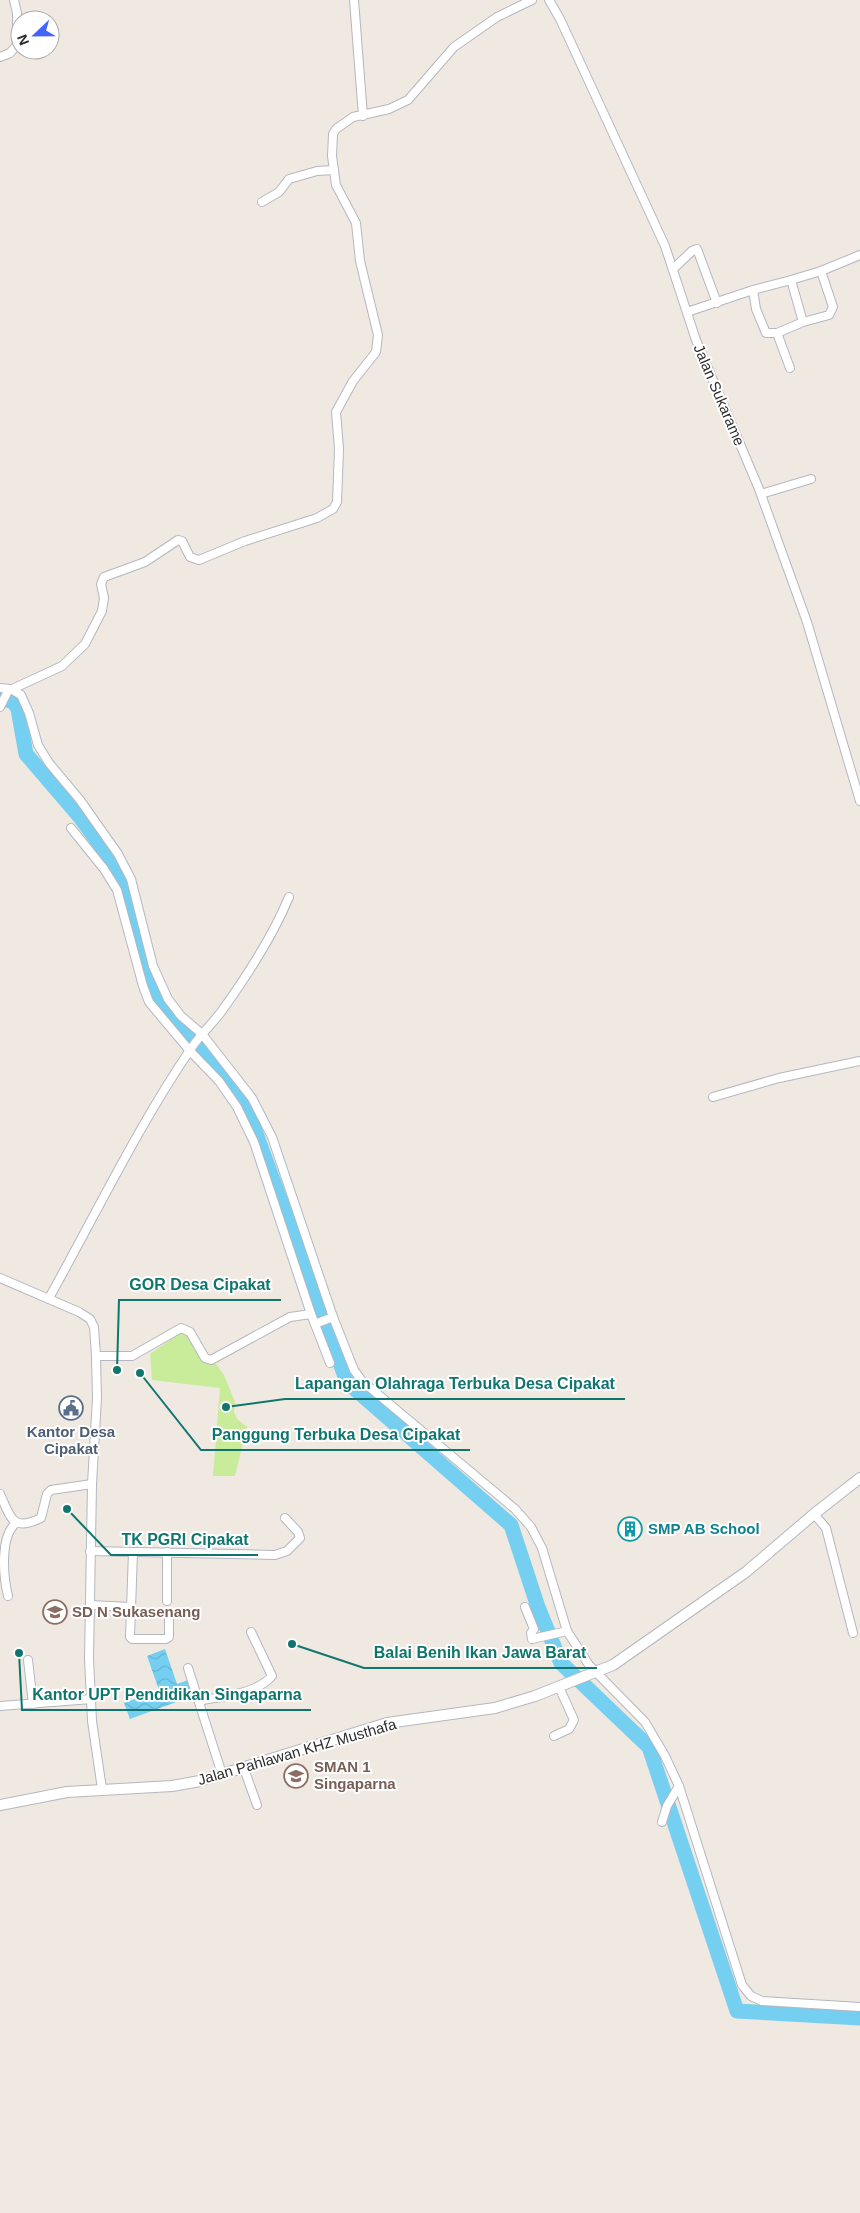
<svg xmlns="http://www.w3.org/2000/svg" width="860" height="2213" font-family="Arial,sans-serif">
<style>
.pitch{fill:#c9ec9a}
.water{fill:url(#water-waves)}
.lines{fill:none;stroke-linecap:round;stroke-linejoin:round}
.river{stroke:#75cff0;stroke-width:15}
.minor-casing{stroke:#b4b7c1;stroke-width:10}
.tertiary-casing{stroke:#b4b7c1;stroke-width:12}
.minor{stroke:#fff;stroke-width:8}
.tertiary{stroke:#fff;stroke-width:10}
.labels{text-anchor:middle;stroke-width:4;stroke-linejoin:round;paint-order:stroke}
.street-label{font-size:15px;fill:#2e2e2e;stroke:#fff}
.service-label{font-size:15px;font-weight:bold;fill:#4e5e75;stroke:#fff}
.culture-label{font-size:15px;font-weight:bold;fill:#0d838f;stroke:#fff;text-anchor:start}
.education-label{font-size:15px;font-weight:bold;fill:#785e54;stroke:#fff;text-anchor:start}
.leader{fill:none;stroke:#0f766e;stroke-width:2}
.callout-dot{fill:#0f766e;stroke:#fff;stroke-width:2}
.callout-label{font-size:16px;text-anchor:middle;font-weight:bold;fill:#0f766e;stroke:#fff;stroke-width:4;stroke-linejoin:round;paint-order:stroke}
</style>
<defs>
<pattern id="water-waves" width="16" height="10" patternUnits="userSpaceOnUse" patternTransform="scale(1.25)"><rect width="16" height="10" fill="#75cff0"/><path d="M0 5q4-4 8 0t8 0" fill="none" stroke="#66b2ce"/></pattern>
</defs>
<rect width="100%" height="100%" fill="#efe9e1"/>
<path class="pitch" d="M186,1329L207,1358L217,1365L224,1375L235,1402L234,1413L238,1420L247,1427L235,1476H213L220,1388L152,1380L150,1354Z"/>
<path class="water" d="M165,1649L177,1684L188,1680L193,1696L130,1719L124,1703L159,1690L147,1656Z"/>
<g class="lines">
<path class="river" d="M0,698L14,702L18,709L26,754L80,817L118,869L125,885L147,979L154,997L243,1098L347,1382L511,1525L538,1607L561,1663L649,1747L737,2011L860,2018"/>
<g class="minor-casing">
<g id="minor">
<path d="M354,0L363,116"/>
<path d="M549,0L560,19L665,246L696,340L759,489L807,622L860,801"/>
<path d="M0,57L10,53L17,45V13L14,0"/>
<path d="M262,202L279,192L289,179L317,171L334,170"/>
<path d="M673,269L692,251L697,249L717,303"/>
<path d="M791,280L821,271L860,255"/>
<path d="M687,312L753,290L791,280L803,322L777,333H766L756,309L753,290"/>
<path d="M803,322L829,315L833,307L821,271"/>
<path d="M777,333L790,368"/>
<path d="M761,494L811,479"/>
<path d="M0,688L11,689L21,695L29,713L38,745L49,763L80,800L118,854L131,879L153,966L168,999L181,1016L202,1034L252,1098L272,1137L333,1317L354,1370L362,1381L515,1509L531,1527L542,1548L567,1631L589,1665L645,1722L665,1756L679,1786L742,1985L751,1996L762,2001L860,2007"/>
<path d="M0,707L8,691L62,666L85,644L102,611L104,598L101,584L104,577L145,562L178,540L182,541L190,557L199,560L245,541L317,518L333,509L337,502L339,449L336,412L353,381L376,352L378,335L360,261L356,223L336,185L332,156L333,134L336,129L353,117L389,109L408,100L454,47L497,17L532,0"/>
<path d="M71,828L104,869L117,890L143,986L149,1002L190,1051L219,1081L237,1107L254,1142L311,1314L330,1363"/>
<path d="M713,1097L779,1078L860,1061"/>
<path d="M0,1278L79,1312L90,1319L94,1327L96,1356L97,1398L92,1484L89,1659L92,1721L102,1789"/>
<path d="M49,1298C96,1214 138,1126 192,1047C201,1034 212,1024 221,1012C247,976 272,938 289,897"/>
<path d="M315,1324L333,1317"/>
<path d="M96,1356H132L181,1328L190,1332L205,1358L211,1360L290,1317L311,1314"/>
<path d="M0,1494C11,1518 12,1532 41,1518L47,1494L51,1490L92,1484"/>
<path d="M814,1514L826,1528L853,1633"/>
<path d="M90,1551L275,1555L287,1551L300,1538L298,1532L285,1518"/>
<path d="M133,1552L130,1637L132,1639H166L169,1637V1615"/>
<path d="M167,1552V1601"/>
<path d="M8,1596C3,1575 0,1536 16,1523"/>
<path d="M90,1605L131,1607"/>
<path d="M525,1607L534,1629L531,1633L532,1639L567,1631"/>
<path d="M28,1660L33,1704"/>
<path d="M188,1668L222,1774"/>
<path d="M199,1701C222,1696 255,1695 272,1676L251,1632"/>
<path d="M0,1706L92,1699"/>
<path d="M554,1736L569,1729L574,1720L559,1687"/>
<path d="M243,1766L257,1805"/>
<path d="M662,1822L667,1806L679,1786"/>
</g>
</g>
<g class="tertiary-casing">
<path id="tertiary" d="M0,1805L67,1792L172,1786L200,1781L387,1723L495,1708L535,1696L613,1665L746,1572L814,1514L860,1478"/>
</g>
<use href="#minor" class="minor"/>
<use href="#tertiary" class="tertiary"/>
</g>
<defs>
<g id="civic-ring" transform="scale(1.25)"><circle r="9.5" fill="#fff" stroke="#5c6f8a" stroke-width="1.5"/><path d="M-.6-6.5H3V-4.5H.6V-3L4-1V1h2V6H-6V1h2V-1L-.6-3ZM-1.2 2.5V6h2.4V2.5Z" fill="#5c6f8a"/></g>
<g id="building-ring" transform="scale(1.25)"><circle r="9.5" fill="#fff" stroke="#0f9aa8" stroke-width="1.5"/><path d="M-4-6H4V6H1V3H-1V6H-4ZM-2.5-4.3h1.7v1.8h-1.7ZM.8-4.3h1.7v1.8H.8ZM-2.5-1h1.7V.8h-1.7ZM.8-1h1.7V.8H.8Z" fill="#0f9aa8"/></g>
<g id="school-ring" transform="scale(1.25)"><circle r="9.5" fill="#fff" stroke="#8d6e63" stroke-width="1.5"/><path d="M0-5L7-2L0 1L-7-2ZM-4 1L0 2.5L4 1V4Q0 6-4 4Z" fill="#8d6e63"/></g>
</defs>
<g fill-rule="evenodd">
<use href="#civic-ring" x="71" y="1408"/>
<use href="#building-ring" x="630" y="1529"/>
<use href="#school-ring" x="55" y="1612"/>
<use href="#school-ring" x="296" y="1776"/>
</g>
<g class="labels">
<g class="street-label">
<text transform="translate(719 395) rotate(67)" y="5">Jalan Sukarame</text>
<text transform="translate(297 1752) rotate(-16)" y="5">Jalan Pahlawan KHZ Musthafa</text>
</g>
<g class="service-label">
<text x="71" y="1437">Kantor Desa<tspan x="71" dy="17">Cipakat</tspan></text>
</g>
<g class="culture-label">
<text x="648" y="1534">SMP AB School</text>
</g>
<g class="education-label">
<text x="72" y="1617">SD N Sukasenang</text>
<text x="314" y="1772">SMAN 1<tspan x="314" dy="17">Singaparna</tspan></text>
</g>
</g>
<path class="leader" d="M117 1370L119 1300H281M226 1407L285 1399H625M140 1373L201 1450H470M67 1509L111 1555H258M292 1644L364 1668H597M19 1653L22 1710H311"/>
<g class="callout-dot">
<circle cx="117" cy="1370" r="5"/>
<circle cx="226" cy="1407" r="5"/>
<circle cx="140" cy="1373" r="5"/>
<circle cx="67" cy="1509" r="5"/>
<circle cx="292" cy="1644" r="5"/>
<circle cx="19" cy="1653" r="5"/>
</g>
<g class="callout-label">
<text x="200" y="1290">GOR Desa Cipakat</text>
<text x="455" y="1389">Lapangan Olahraga Terbuka Desa Cipakat</text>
<text x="336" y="1440">Panggung Terbuka Desa Cipakat</text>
<text x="185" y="1545">TK PGRI Cipakat</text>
<text x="480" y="1658">Balai Benih Ikan Jawa Barat</text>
<text x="167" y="1700">Kantor UPT Pendidikan Singaparna</text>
</g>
<g transform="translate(35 35) rotate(248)"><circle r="24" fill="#ffffff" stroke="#ababab"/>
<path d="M0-4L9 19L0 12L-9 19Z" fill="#4264fb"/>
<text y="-8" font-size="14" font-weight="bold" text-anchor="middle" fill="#2e2e2e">N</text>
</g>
</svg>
